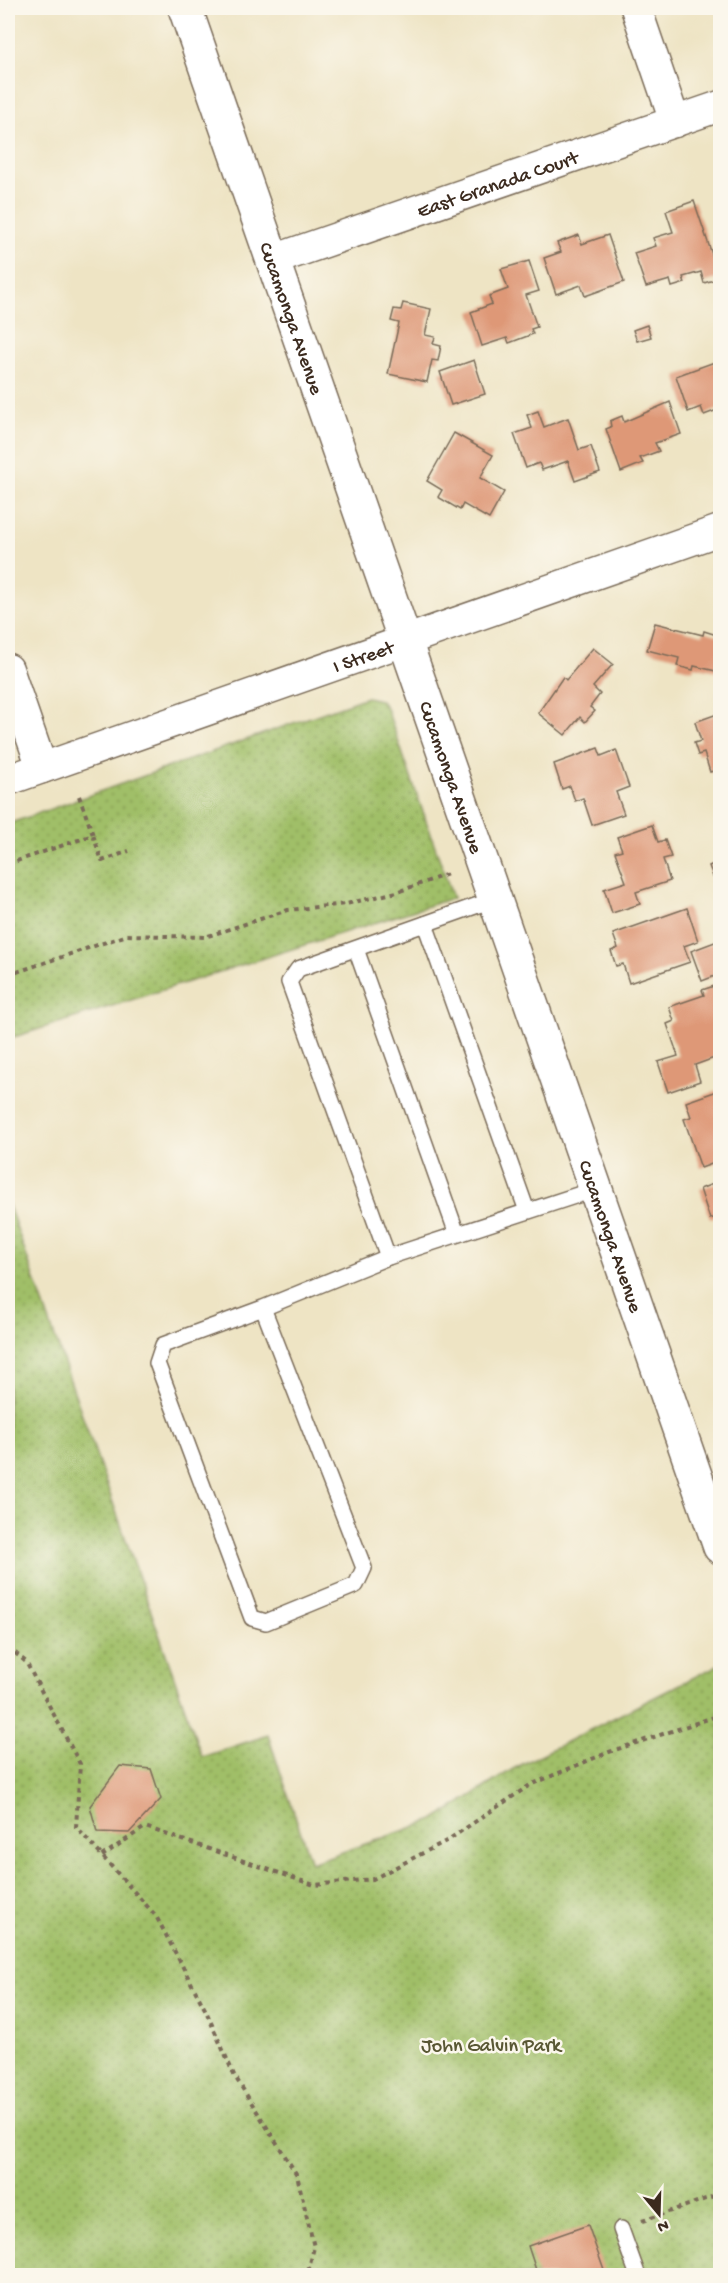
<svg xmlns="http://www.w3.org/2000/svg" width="728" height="2283" font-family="'Gochi Hand',sans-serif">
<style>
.park{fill:url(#park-dots);stroke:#6e7442;stroke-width:1.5}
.building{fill:#de9877}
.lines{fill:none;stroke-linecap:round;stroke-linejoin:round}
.service-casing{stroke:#7a6b58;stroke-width:18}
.minor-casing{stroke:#7a6b58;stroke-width:33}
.tertiary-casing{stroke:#7a6b58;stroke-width:36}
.path{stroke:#7a6b58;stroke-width:4;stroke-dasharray:4.5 4.5;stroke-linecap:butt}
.service{stroke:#fff;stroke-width:15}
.minor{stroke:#fff;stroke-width:30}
.tertiary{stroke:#fff;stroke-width:33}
.labels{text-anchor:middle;stroke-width:5;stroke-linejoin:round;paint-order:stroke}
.street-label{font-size:20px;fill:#3b2a1e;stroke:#fbf7ec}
.park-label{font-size:20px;fill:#595734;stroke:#fbf7ec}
</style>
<defs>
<pattern id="park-dots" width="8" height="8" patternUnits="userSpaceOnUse" patternTransform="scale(1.5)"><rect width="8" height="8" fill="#a0bf67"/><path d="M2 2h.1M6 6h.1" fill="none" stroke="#849b54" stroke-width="1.8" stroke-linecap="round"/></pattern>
</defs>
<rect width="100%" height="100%" fill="#fbf7ec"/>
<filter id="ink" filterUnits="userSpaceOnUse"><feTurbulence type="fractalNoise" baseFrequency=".0167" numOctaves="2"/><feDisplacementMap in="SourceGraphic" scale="12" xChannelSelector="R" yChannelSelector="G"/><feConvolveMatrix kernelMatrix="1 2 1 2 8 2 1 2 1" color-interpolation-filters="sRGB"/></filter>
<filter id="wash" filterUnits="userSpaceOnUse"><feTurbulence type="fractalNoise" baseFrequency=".008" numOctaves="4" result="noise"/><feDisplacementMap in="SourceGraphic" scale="24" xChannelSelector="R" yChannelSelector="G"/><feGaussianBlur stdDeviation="1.35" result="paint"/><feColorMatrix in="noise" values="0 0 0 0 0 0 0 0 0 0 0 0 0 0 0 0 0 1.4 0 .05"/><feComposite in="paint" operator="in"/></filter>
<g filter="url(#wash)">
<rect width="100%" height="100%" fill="#eee4c4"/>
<g class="park">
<path d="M367,697L380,700L387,709L453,898L8,1039V824Z"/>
<path d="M8,1203L202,1757L268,1735L311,1863L434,1820L513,1769L720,1664V2275H8Z"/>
</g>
<g id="blocks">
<g class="building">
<path d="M694,201L720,278L704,283L701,272L683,277L685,283L672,287L670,280L646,287L634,253L656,246L653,238L673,232L666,211Z"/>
<path d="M579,235L582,244L608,235L624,282L585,296L581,285L556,294L544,258L561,252L557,243Z"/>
<path d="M529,261L539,291L526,295L537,327L531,329L533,334L509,343L507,338L482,346L471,312L492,304L489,296L508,289L501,269Z"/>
<path d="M403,303L431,309L425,335L435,337L433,344L441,346L438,361L432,360L427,382L388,374L399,323L391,321L394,309L401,310Z"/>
<path d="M647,325L651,337L637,341L633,330Z"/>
<path d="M474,360L485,394L451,405L440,372Z"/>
<path d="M720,360V409L704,415L701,407L688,412L676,376Z"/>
<path d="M670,402L681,434L655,443L659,451L640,458L643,463L621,472L606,429L611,427L610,421L622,416L624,422Z"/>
<path d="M538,411L544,427L568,418L579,450L591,446L600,472L575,481L568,461L542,470L539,463L526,468L514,434L532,428L527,415Z"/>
<path d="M454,433L493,455L480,478L504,492L489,519L463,504L460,510L438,497L442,490L427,481Z"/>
<path d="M655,623L703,635L704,631L720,636V672L694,666L693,670L677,666L679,658L647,650Z"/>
<path d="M593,648L613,664L593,687L600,694L590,707L595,711L585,722L580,717L565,735L538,713L563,677L566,680Z"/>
<path d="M720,713V769L710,772L704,753L698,755L694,743L701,741L695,722Z"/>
<path d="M598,748L601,756L616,750L629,787L616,792L624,814L592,825L583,798L575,801L570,786L562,789L554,764Z"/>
<path d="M652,825L658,842L665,840L671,857L663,859L670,881L636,892L640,904L612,913L604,889L626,882L615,852L622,850L617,837Z"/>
<path d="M720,861V880L715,882L709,866Z"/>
<path d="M687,908L698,941L684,946L690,962L629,983L623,964L616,966L611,951L618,948L613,934Z"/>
<path d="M720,940V974L702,981L691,951Z"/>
<path d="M720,984V1056L695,1065L700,1081L668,1092L658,1062L678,1056L667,1024L674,1021L669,1007L704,995L702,990Z"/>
<path d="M720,1090V1134L717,1135L720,1161L701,1168L684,1119L691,1117L686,1102Z"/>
<path d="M720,1181V1216L710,1219L700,1189Z"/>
<path d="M120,1766L151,1769L161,1799L129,1833L97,1832L90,1806Z"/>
<path d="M588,2225L606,2276H538L528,2246Z"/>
</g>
</g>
</g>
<g filter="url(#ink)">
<use href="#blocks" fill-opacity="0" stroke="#7a6b58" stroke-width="1.5"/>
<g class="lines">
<g class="service-casing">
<g id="service">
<path d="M425,924L527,1211"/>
<path d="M356,949L457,1234"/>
<path d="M388,1257L289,982L298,969L495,899"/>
<path d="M263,1308L364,1568L356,1585L266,1622L252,1618L157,1363L163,1345L263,1308L388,1257L596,1189"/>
<path d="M621,2229L638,2276"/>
</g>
</g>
<g class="minor-casing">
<g id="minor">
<path d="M636,8L675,122"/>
<path id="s1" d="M273,260L720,106"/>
<path d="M8,669L42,768"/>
<path id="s2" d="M8,780L720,530"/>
</g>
</g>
<g class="tertiary-casing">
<g id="tertiary">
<path id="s3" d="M185,8L720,1547"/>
</g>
</g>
<g class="path">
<path d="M79,796L93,835"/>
<path d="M8,864L93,835L102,861L129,851"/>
<path d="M8,975L127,935L205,937L288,910L346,904L397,892L451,873"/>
<path d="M8,1647L26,1662L80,1764L76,1827L156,1916L206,2011L234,2075L297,2175L314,2247L307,2276"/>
<path d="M102,1856L145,1827L314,1885L373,1879L448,1840L530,1785L609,1752L720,1715"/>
<path d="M642,2221L720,2194"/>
</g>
<use href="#service" class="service"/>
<use href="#minor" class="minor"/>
<use href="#tertiary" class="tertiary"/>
</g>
</g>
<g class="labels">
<g class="street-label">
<text dy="7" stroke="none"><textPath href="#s1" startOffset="237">East Granada Court</textPath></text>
<text dy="7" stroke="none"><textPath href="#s3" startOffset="328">Cucamonga Avenue</textPath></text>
<text dy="7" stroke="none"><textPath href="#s2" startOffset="376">I Street</textPath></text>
<text dy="7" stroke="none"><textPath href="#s3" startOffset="814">Cucamonga Avenue</textPath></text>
<text dy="7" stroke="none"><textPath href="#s3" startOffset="1300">Cucamonga Avenue</textPath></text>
</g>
<g class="park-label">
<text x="491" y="2051">John Galvin Park</text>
</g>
</g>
<rect width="728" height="2283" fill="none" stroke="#fbf7ec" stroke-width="30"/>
<g transform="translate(659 2214) rotate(161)" stroke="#fbf7ec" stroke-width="4.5" paint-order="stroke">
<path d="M0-4.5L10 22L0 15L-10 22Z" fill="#3b2a1e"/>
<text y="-9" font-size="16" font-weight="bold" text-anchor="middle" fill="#3b2a1e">N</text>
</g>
</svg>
